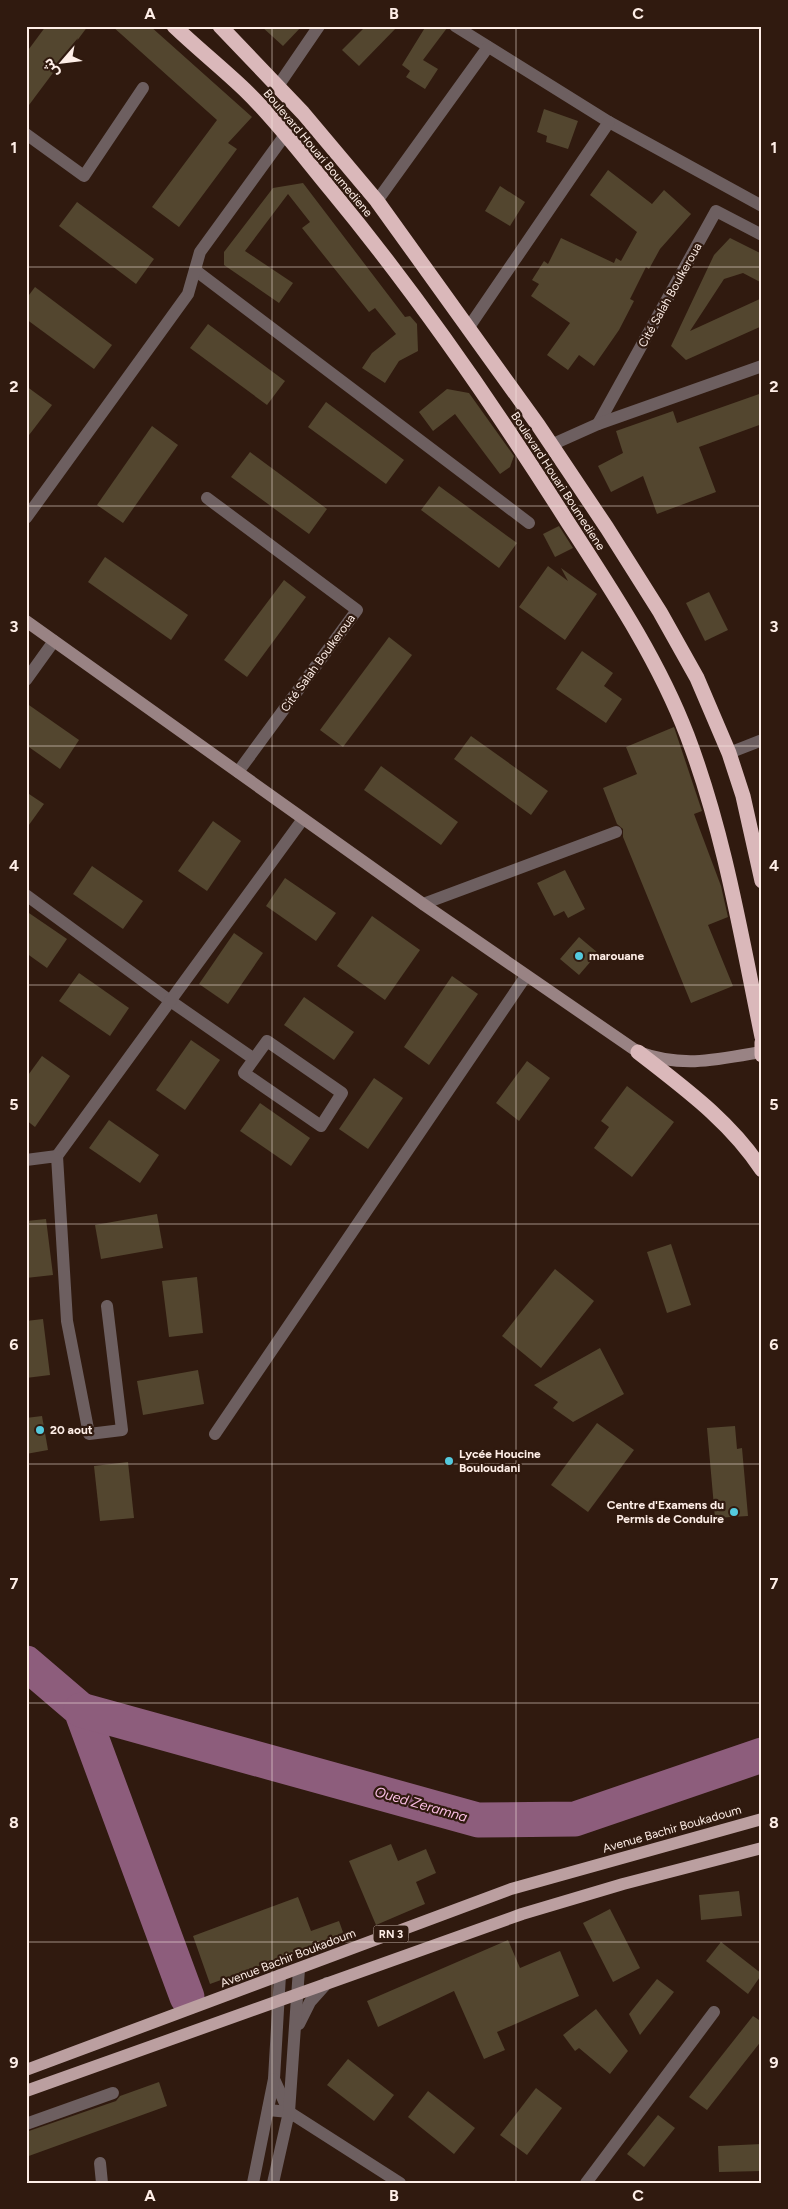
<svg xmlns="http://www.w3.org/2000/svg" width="788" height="2209" font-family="Figtree,'Noto Sans Arabic',sans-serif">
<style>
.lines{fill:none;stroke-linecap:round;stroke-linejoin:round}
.river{stroke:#8d5d7c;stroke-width:35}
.building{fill:#53462f}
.street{stroke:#6d5f60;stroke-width:12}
.secondary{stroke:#998384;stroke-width:12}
.primary{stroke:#bb9fa0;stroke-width:12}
.highway{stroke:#dab8ba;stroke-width:15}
.grid{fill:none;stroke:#feeee7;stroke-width:1;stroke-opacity:0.55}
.poi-dot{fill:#54cade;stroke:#301a0f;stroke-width:2}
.labels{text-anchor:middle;stroke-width:4.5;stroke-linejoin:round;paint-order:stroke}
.shield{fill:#301a0f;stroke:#c0aea6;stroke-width:1}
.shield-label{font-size:11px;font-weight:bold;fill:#feeee7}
.street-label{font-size:12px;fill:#feeee7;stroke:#301a0f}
.poi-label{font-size:12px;font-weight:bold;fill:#feeee7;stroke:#301a0f;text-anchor:start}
.water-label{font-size:14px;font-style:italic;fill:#f9bde3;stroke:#301a0f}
.neatline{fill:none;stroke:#feeee7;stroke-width:2}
.grid-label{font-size:16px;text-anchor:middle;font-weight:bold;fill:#feeee7}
</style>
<rect width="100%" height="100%" fill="#301a0f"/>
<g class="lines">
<g class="river">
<path d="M26,1663L81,1710L187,1997"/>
<path d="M81,1710L478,1820L575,1819L762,1755"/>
</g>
</g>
<g class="building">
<path d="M46,26H88L26,109V53Z"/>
<path d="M112,26H150L252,117L228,143L237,149L179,227L152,207L217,120Z"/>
<path d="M261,26H302L283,46Z"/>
<path d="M366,26H398L359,66L342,50Z"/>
<path d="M426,26H447V28L423,60L438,69L425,89L406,77L410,71L402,65Z"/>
<path d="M544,109L578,121L568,149L546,142L547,136L537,132Z"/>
<path d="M608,170L652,204L664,190L691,214L660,249L649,269L646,267L630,299L634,301L619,330L594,366L579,355L568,370L547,355L570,323L531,296L539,284L532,280L544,261L548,264L561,238L614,263L616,258L621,261L637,232L590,195Z"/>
<path d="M303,183L405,317L410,316L417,324L418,351L399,361L385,383L362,368L372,353L396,334L375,308L369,312L302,228L310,222L288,194L245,251L293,283L279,303L224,265V252L273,188Z"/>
<path d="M500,186L525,202L510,226L485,211Z"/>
<path d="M77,202L154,259L136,284L59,226Z"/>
<path d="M730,238L762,254V283L743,273L724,279L690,331L762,298V326L686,360L671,346L714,255Z"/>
<path d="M35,287L112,345L94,369L26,319V299Z"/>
<path d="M208,324L285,381L267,405L190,348Z"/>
<path d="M26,386L52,405L26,439Z"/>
<path d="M447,389L469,393L514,456L510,467L500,474L455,414L433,431L419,412Z"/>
<path d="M762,393V424L699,447L716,492L657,514L643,476L611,492L598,466L623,453L616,431L673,411L677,423Z"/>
<path d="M326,402L404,460L386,484L308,427Z"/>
<path d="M152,426L178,445L123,523L97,505Z"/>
<path d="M250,452L327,509L309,534L231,477Z"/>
<path d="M439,486L517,543L499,568L421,510Z"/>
<path d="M559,526L573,548L555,557L543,534Z"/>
<path d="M105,557L188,615L171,640L88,582Z"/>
<path d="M548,566L568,581L561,568L597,594L565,640L519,607Z"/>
<path d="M284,580L306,597L247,677L224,660Z"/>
<path d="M709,592L728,630L705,641L686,603Z"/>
<path d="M389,637L412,655L343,747L320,730Z"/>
<path d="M582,651L613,673L604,686L622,699L606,723L556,689Z"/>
<path d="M26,703L79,740L60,769L26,745Z"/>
<path d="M674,727L702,811L694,814L721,886L728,917L708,925L733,986L691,1003L623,837V829L617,824L603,788L637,774L626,747Z"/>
<path d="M471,736L548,791L531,815L454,759Z"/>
<path d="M381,766L458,822L441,845L364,790Z"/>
<path d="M26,792L44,804L26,829Z"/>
<path d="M213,821L241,841L207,891L178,871Z"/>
<path d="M92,866L143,901L123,929L73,894Z"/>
<path d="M565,870L585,909L568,918L564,911L554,916L537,883Z"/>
<path d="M285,878L336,913L316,941L266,906Z"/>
<path d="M26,911L67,939L47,968L26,953Z"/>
<path d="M372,916L420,950L385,1000L337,966Z"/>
<path d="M234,933L263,953L228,1004L199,984Z"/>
<path d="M579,937L598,953L579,975L560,959Z"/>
<path d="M79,973L129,1008L110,1036L59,1001Z"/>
<path d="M452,976L478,994L429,1065L404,1047Z"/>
<path d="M304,997L354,1032L334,1060L284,1025Z"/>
<path d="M191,1040L220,1060L185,1110L156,1090Z"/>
<path d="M42,1056L70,1076L35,1127L26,1120V1078Z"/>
<path d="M527,1061L550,1078L519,1121L496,1103Z"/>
<path d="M374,1078L403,1098L368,1149L339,1129Z"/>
<path d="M627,1086L674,1122L632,1177L594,1148L609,1127L601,1121Z"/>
<path d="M260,1103L310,1138L291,1166L240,1131Z"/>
<path d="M109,1120L159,1155L140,1183L89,1148Z"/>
<path d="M157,1214L163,1248L101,1259L95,1225Z"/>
<path d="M46,1219L53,1275L26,1278V1221Z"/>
<path d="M671,1244L691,1305L667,1313L647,1252Z"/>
<path d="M555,1269L594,1301L541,1368L502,1336Z"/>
<path d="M197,1277L203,1333L169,1337L162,1281Z"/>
<path d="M43,1319L50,1375L26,1378V1321Z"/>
<path d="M600,1348L624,1394L573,1422L553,1408L558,1402L534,1385Z"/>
<path d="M198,1370L204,1404L143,1415L137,1381Z"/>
<path d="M42,1416L48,1450L26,1454V1418Z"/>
<path d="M597,1423L634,1450L588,1512L551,1485Z"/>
<path d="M735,1426L737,1449L742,1448L748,1516L715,1518L707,1428Z"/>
<path d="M128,1462L134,1518L100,1521L94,1466Z"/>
<path d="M391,1844L398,1861L426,1849L436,1873L416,1882L425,1904L376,1925L349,1861Z"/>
<path d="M739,1891L742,1916L701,1920L699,1895Z"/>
<path d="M298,1897L311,1931L339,1921L344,1935L210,1984L193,1936Z"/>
<path d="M610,1909L640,1968L613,1982L583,1923Z"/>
<path d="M508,1940L520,1968L560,1951L579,1996L497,2032L505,2050L484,2059L454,1991L378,2027L367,2001Z"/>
<path d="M721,1942L762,1974L748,1994L706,1961Z"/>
<path d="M657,1979L674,1992L640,2035L629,2014Z"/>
<path d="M596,2009L628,2051L610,2074L579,2048L575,2051L563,2035Z"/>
<path d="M753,2016L762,2022V2040L707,2110L689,2097Z"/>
<path d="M348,2059L394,2095L374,2121L327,2085Z"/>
<path d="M159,2082L167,2106L26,2157V2132L116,2101L120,2096Z"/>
<path d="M536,2088L562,2108L527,2155L500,2135Z"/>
<path d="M428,2091L475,2128L454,2154L408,2117Z"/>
<path d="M658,2115L675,2128L644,2167L627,2154Z"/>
<path d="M762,2144V2171L719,2172L718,2146Z"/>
</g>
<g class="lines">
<g class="street">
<path d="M455,26L609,122L762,206"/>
<path d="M278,86L319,26"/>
<path d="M26,134L84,176L143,88"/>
<path d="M377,201L488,47"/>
<path d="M195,270L529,523"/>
<path d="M469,327L609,122"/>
<path d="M598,424L716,211L762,235"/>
<path d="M551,445L598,424L762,366"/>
<path d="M207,498L357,610L238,772"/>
<path d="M26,518L188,294L200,252L285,135"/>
<path d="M26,680L54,641"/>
<path d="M729,753L762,740"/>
<path d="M26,895L169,1000L254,1059L244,1073L321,1126L342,1093L267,1041L254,1059"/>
<path d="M423,904L616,832"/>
<path d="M57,1156L303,819"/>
<path d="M26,1160L57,1156L67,1321L89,1434L122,1430L107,1306"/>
<path d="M215,1434L526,976"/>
<path d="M280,1975L274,2079L289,2112"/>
<path d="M299,2024L310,2002L327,1983"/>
<path d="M268,2110L289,2112L400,2183"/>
<path d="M26,2124L113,2093"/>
<path d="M100,2163L102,2183"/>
<path d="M253,2183L274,2079"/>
<path d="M273,2183L289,2112L299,1969"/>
<path d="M586,2183L714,2012"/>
</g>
<path class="secondary" d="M26,621L423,904L638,1052C682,1068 716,1060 761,1052"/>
<g class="primary">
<path d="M26,2070L511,1889L762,1819"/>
<path d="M26,2091L522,1914L623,1884L762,1848"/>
</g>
<g class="highway">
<path d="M174,26C197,48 222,68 245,90C276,120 303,156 331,190C417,294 495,407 567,521C611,589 658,659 687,735C724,832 741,935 762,1037"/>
<path d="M220,26L303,113L377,201L538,425L607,528L660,612L697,678L729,753L743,796L762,881"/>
<path d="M762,1042V1055"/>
<path d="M638,1052C684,1088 730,1121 762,1170"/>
</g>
</g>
<path class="grid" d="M272,26V2183M516,26V2183M26,267H762M26,506H762M26,746H762M26,985H762M26,1224H762M26,1464H762M26,1703H762M26,1942H762"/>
<g class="poi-dot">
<circle cx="579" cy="956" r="5"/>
<circle cx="40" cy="1430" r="5"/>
<circle cx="449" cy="1461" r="5"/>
<circle cx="734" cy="1512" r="5"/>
</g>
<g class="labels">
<rect class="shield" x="373.5" y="1925.5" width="35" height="17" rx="4"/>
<g class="shield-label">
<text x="391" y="1938">RN 3</text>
</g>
<g class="street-label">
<text transform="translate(318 153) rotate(50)" y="4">Boulevard Houari Boumediene</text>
<text transform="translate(670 295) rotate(-61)" y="4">Cité Salah Boulkeroua</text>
<text transform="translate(558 481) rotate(57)" y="4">Boulevard Houari Boumediene</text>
<text transform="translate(318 663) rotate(-54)" y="4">Cité Salah Boulkeroua</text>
<text transform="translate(672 1829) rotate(-16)" y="4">Avenue Bachir Boukadoum</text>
<text transform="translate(288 1958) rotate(-21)" y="4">Avenue Bachir Boukadoum</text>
</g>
<g class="poi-label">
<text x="589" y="960">marouane</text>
<text x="50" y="1434">20 aout</text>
<text x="459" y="1458">Lycée Houcine<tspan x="459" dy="14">Bouloudani</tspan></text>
<text x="724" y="1509" text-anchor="end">Centre d'Examens du<tspan x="724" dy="14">Permis de Conduire</tspan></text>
</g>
<g class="water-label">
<text transform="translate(421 1804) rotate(16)" y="5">Oued Zeramna</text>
</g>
</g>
<rect width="788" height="2209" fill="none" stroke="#301a0f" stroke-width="55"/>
<g transform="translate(62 62) rotate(242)" stroke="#301a0f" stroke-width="4" paint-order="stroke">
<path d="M0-4L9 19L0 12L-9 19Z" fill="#feeee7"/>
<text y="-8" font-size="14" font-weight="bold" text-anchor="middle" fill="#feeee7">ش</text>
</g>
<rect x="28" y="28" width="732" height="2154" class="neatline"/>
<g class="grid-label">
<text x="150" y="19">A</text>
<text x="394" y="19">B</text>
<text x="638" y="19">C</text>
<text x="14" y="153">1</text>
<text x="774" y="153">1</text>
<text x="14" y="392">2</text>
<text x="774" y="392">2</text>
<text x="14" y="632">3</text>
<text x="774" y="632">3</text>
<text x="14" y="871">4</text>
<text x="774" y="871">4</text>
<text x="14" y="1110">5</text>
<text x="774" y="1110">5</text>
<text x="14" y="1350">6</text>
<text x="774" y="1350">6</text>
<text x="14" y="1589">7</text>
<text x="774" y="1589">7</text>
<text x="14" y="1828">8</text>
<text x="774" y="1828">8</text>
<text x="14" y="2068">9</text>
<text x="774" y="2068">9</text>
<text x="150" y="2201">A</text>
<text x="394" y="2201">B</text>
<text x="638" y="2201">C</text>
</g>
</svg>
